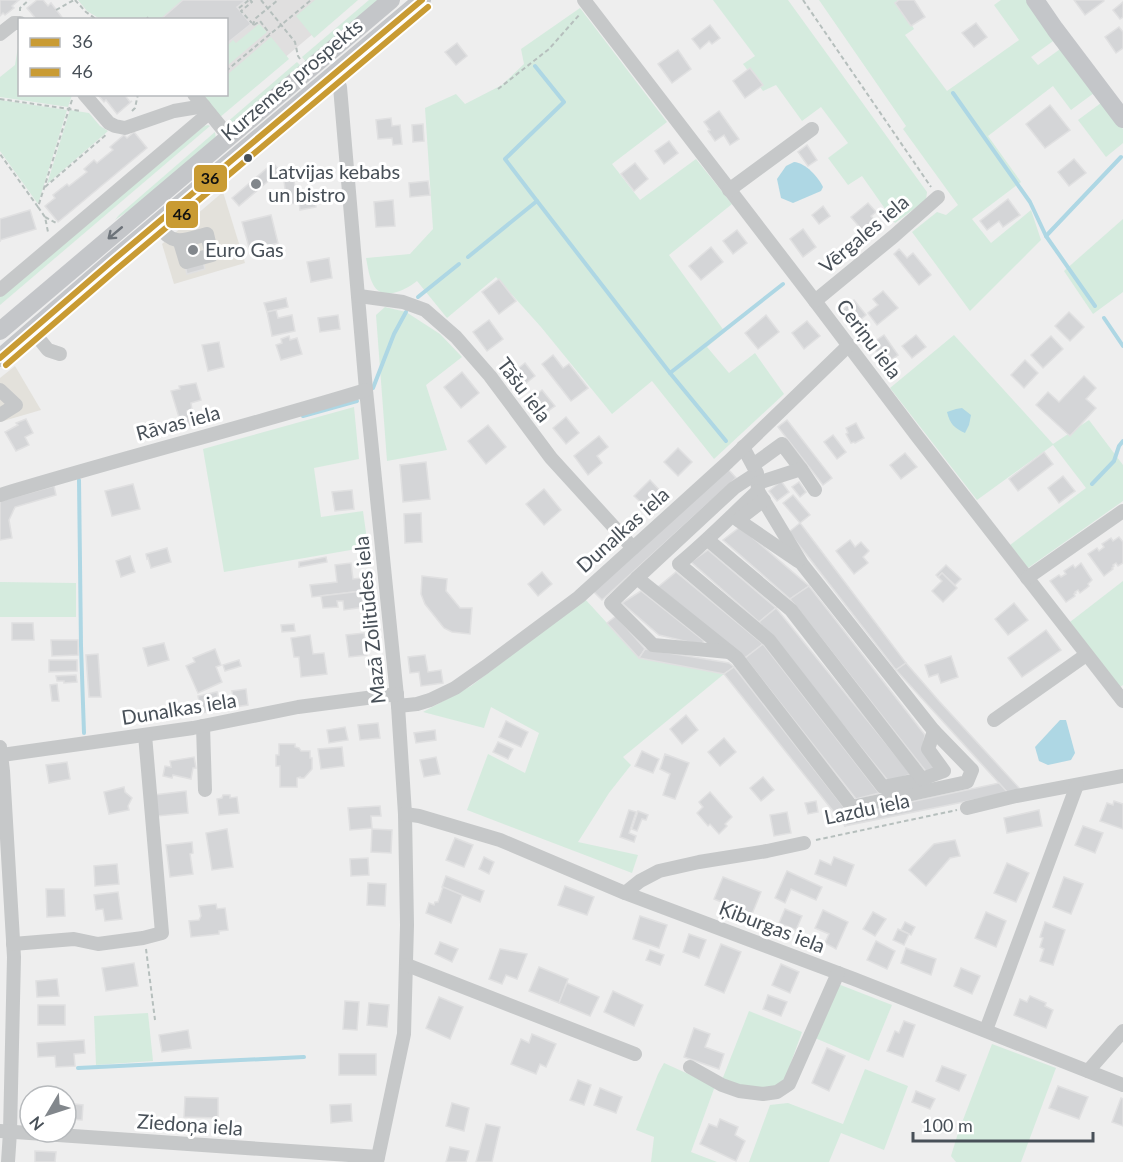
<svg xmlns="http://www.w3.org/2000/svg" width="1123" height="1162" font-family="Lato,sans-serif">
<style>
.commercial{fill:#e3e1db}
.education{fill:#e0dfdf}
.green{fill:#d5ebde}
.water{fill:#aed7e4}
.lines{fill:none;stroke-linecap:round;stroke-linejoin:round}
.stream{stroke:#aed7e4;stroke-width:4}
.building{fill:#d4d5d7;stroke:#e0e0e1;stroke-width:1.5}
.path{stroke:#b6bfbd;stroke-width:2;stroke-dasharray:4.5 3;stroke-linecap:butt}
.minor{stroke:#c6c8c9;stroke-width:14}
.major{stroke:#c4c6c9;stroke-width:18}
.bus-1-casing{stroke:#fff;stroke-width:10}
.bus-2-casing{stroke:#fff;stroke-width:10}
.bus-1{stroke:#c99b33;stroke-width:6}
.bus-2{stroke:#c99b33;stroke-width:6}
.oneway{stroke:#6d737a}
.bus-dot{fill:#485058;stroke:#fff;stroke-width:2}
.poi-dot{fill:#82878c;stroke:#fff;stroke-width:2}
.labels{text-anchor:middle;stroke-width:6;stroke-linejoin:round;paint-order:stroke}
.street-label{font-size:20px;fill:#485058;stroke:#fff}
.poi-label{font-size:20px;fill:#485058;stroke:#fff;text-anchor:start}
.line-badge{stroke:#fff;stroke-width:2}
.pale-badge-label{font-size:16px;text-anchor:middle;font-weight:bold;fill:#111}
</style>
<rect width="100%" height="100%" fill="#eee"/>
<g class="commercial">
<path d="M223,192L245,263L174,284L162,244Z"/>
<path d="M15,366L41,410L0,422V378Z"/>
</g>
<path class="education" d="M83,0H353L219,113L204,95L226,94V20L108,19Z"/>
<g class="green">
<path d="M78,0H183L160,20L100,19L87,11Z"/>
<path d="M315,0H358L314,38L296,16Z"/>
<path d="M369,0H381L307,63L302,57Z"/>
<path d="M713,0H788L927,192L926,200L895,223L862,176L848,185L828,158L848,143L821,107L802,121L776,85L763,91L743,64L755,56Z"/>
<path d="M819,0H897L914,29L905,35L947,91L1019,40L994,5L1001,0H1028L1056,39L1031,57L1038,65L1063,47L1094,93L1071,110L1053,86L988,136L1021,182L972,219L991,243L1031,210L1041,240L970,311L912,232L937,212L946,215L958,205L903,129L906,126Z"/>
<path d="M580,8L667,122L612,164L640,200L696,159L732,204L669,255L725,332L707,347L729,373L755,353L784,394L714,459L652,381L612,414L541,327L496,277L447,318L417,281C407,289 384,302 374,286C369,278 368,267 366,258L410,254L433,229L425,108L456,94L465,104L502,85L524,64L521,49Z"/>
<path d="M259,24L267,32L227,66V46L233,40L236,43Z"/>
<path d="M271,37L289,59L219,118L202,96L204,95L226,94L227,75Z"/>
<path d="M19,46L20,94L72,95L68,107L0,97V77L15,65L18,47Z"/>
<path d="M297,62L302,67L230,125L225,124Z"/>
<path d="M0,100L67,110L38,204L0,151Z"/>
<path d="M1101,103L1105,104L1123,129V143L1106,157L1078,120Z"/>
<path d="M70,110L89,113L100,126L108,131L47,184Z"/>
<path d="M208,125L210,126L0,305V297L204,126Z"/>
<path d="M215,132L216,139L146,199L115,220L119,215Z"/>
<path d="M1123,219V292L1093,314L1064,271Z"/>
<path d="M385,307L406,312L440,334L462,357L426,385L447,450L387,461L376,315Z"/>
<path d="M954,335L1053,444L1089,420L1123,465V501L1028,568L1010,545L1086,488L1053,445L977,500L890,388Z"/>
<path d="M354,407L359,459L314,468L321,517L363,511L368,547L224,572L203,449Z"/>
<path d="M1123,581V685L1120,687L1070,622Z"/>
<path d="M0,582L76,583V617H0Z"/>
<path d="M585,599L639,658L724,674L623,757L631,765L609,793L578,842L638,855L632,873L467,810L488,754L525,773L539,733L491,707L484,728L423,712L471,686Z"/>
<path d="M838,984L892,1005L869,1061L815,1038Z"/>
<path d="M749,1011L802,1032L784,1082L770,1089L741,1087L722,1080Z"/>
<path d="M148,1013L153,1061L96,1065L94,1016Z"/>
<path d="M992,1044L1056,1068L1021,1162H956L951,1156L958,1133Z"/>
<path d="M664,1063L715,1086L691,1152L717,1162H651L654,1137L636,1130L658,1074Z"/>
<path d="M865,1069L908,1086L884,1150L841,1133L829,1162H749L770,1105L788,1103L843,1124Z"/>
</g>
<g class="water">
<path d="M794,162C806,163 818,177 823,187L821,191L793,203L781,198L777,179L786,166Z"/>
<path d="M962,408L971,415L969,425L965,433C954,428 950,424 947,412L956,409Z"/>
<path d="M1060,720H1066L1075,753L1071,760L1048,765L1039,761L1035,747Z"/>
</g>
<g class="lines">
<g class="stream">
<path d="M953,93L1030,202L1046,236L1095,306"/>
<path d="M537,201L670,373L783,284"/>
<path d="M1046,236L1121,157"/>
<path d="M468,257L537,201L505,159L564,102L535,66"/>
<path d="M418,297L459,264"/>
<path d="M1104,318L1123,346"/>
<path d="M670,373L726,441"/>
<path d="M373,388L394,334L406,312"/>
<path d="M303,416L357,401"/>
<path d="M79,480L81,646L84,733"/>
<path d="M1092,484L1114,461L1119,446L1123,441"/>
<path d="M78,1068L304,1057"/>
</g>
</g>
<g class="building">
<path d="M0,0H19L12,6L14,8L5,15L3,13L0,16Z"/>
<path d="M37,0H43L48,6L51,3L64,20H37L27,8Z"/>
<path d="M183,0H246L237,7L251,24L226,44V20H160Z"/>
<path d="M899,0H914L925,17L911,26L895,3Z"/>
<path d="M1074,0H1103L1104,1L1085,15Z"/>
<path d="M1123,2V17L1120,19L1113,10Z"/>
<path d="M976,23L987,37L974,47L962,33Z"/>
<path d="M710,25L720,38L712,44L709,41L700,49L692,39Z"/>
<path d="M1119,27L1123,32V48L1116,53L1105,37Z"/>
<path d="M457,43L467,56L456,65L445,52Z"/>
<path d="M678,50L691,69L672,83L658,64Z"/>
<path d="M750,68L763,85L745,98L733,81Z"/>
<path d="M97,94H124L130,102L132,101L117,114L106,100L104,102Z"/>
<path d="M1050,105L1070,130L1045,148L1026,124Z"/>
<path d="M719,111L739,139L730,145L724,135L715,141L708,131L710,130L704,122Z"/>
<path d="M391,118L392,126L400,125L402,144L393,145L392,138L378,139L376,120Z"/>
<path d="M423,124L424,141L413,142L412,125Z"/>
<path d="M134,132L147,148L58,222L45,206L55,198L53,195L67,184L69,186L87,172L84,169L94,160L97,163L113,150L110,147L124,135L127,138Z"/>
<path d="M669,141L678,153L664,164L655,151Z"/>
<path d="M807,145L817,160L808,166L798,152Z"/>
<path d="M1074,159L1086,173L1069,186L1058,172Z"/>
<path d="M273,163L280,171L239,206L232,198Z"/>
<path d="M635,163L648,179L634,191L621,174Z"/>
<path d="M294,180L297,203L287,204L284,181Z"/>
<path d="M428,181L430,195L410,197L409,183Z"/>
<path d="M315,199L316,207L300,210L299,202Z"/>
<path d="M1008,199L1020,215L1003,227L999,221L987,230L980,221Z"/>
<path d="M393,200L395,226L376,227L374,202Z"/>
<path d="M868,203L876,212L871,216L880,227L868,237L851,217Z"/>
<path d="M823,206L830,216L819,224L812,215Z"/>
<path d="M30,210L36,229L0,240V242V219Z"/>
<path d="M271,215L278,243L250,251L242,222Z"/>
<path d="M803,229L816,247L803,257L790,239Z"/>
<path d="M737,230L747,243L733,254L723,241Z"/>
<path d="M711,247L723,262L701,280L689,266Z"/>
<path d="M899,249L907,258L913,253L931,275L919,285L894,254Z"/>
<path d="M329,258L332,278L311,282L307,262Z"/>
<path d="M203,261L205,269L187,274L185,266Z"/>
<path d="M499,279L516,301L499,314L482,292Z"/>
<path d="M883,291L898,308L877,325L868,313L878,305L873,299Z"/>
<path d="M286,298L288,307L267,312L264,303Z"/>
<path d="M854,300L866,315L854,325L842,310Z"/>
<path d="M276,310L278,318L292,315L295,331L272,336L267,312Z"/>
<path d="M1069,312L1084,327L1070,341L1055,326Z"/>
<path d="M338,315L340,329L320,332L318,318Z"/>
<path d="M766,315L779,332L758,349L745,333Z"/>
<path d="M489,320L503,339L487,351L473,332Z"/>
<path d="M807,321L820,336L804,349L792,333Z"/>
<path d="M884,335L898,355L885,364L871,344Z"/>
<path d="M916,335L926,347L912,358L902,346Z"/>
<path d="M289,336L290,340L297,338L302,354L281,360L276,345L282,343L281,339Z"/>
<path d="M1051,336L1063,349L1043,368L1031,355Z"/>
<path d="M219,342L224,367L208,371L202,345Z"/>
<path d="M553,355L563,368L569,364L588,388L571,401L542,364Z"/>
<path d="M1025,360L1038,373L1024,388L1011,375Z"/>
<path d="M525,363L535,376L519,389L509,376Z"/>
<path d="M462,372L479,393L461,408L444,387Z"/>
<path d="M1084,376L1096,388L1086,399L1096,408L1070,436L1036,405L1048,392L1059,402Z"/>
<path d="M196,383L201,400L191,403L192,410L187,411L191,425L182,427L171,391L180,389L179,386Z"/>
<path d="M542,390L555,406L541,416L529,401Z"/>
<path d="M566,417L579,433L566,444L553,428Z"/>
<path d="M26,419L33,433L25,437L29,445L16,451L5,432L18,425L16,423Z"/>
<path d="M787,420L832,478L823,485L778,427Z"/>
<path d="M856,423L864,438L855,443L854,442L851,443L846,434L848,433L846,428Z"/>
<path d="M488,425L506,447L486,464L468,441Z"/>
<path d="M833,435L846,452L837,459L824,442Z"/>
<path d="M599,436L608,447L597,456L602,463L588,475L574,456Z"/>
<path d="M678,448L692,462L678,476L664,462Z"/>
<path d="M1044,452L1053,464L1018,491L1009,479Z"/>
<path d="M905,453L917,467L901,479L890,465Z"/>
<path d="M426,462L430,499L403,502L400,465Z"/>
<path d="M728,469L736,478L602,600L593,591Z"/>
<path d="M1063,476L1075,491L1059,503L1048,488Z"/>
<path d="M650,480L663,494L648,509L634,496Z"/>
<path d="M781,481L789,492L777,501L769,491Z"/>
<path d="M799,482L806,492L800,497L792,487Z"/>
<path d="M133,484L140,509L112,516L105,491Z"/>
<path d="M54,486L56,495L15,507L9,520L12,538L0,540V501Z"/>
<path d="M544,489L561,510L544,525L526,504Z"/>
<path d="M352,490L354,509L335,511L332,492Z"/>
<path d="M793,495L810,515L800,523L783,503Z"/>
<path d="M421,513L422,542L405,543L404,514Z"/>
<path d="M800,523L906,663L896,670L789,532Z"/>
<path d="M740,527L809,586L790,599L723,540Z"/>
<path d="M1119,537L1123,542V563L1118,566L1116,563L1113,565L1114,566L1112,568L1113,569L1104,576L1088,554L1097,548L1099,551L1104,547L1102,544L1111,538L1113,541Z"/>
<path d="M850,540L855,547L861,542L869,551L863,557L868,563L854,574L836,551Z"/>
<path d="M167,548L171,562L151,568L148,558L147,559L146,554Z"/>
<path d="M708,550L776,608L759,622L691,562Z"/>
<path d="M130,556L135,572L121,577L116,561Z"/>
<path d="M326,557L327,562L299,567V562Z"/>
<path d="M351,563L353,579L361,578L362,591L312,597L310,585L337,582L335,565Z"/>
<path d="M1081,563L1092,580L1088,584L1089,586L1080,593L1078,590L1075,592L1076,593L1074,594L1075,596L1066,602L1050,581L1059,575L1061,577L1066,574L1064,571L1073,565L1075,568Z"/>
<path d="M946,565L961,579L955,585L942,573L938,577L936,575Z"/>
<path d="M542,572L552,584L538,596L528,584Z"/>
<path d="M676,572L763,644L745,658L658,587Z"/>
<path d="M942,573L957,588L943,602L932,591L942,581L938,577Z"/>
<path d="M422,576L447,579L446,591L460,608H472L470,634L452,632L444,628L425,604L421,594Z"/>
<path d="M809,586L925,735L923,748L937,768L928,774L790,599Z"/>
<path d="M362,591L364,607L344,610L343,601H337L338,607L323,608L321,596Z"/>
<path d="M641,591L704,641L701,645L659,635L622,603Z"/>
<path d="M1014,603L1028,620L1008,635L995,619Z"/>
<path d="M776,608L911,774L889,782L759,622Z"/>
<path d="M616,616L645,649L639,658L607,623Z"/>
<path d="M12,623H33L34,640H12Z"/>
<path d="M294,624L295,631L282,632L281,625Z"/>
<path d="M1046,630L1061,650L1022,677L1008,658Z"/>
<path d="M364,633L367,655L349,657L346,635Z"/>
<path d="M310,635L313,654L324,653L327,674L301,677L299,657H294L291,638Z"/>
<path d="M51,640H78V655L52,656Z"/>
<path d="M164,643L169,660L148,666L143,648Z"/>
<path d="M763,644L879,793L856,799L745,658Z"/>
<path d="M215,649L221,665L216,667L222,682L198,693L186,666L195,662L193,658Z"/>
<path d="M645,649L729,663L734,667L724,674L639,658Z"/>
<path d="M98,654L101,697H89L86,655Z"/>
<path d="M425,655L428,672L441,670L443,683L421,686L419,672L410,673L408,657Z"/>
<path d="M951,656L958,677L941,683L938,674L929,677L925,665Z"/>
<path d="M49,660H77V671L49,672Z"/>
<path d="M239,660L241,666L225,671L223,665Z"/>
<path d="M906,663L939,701L1021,790L1008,793L896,670Z"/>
<path d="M734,667L850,815L845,826L724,674Z"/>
<path d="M76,675L77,682L64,683V681H57L56,676Z"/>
<path d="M57,684L59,701H52L50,685Z"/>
<path d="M246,689L248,705L235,707L232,691Z"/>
<path d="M217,692L221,709L201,713L198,696Z"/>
<path d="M686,715L698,730L682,744L670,729Z"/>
<path d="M506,721L528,732L521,747L499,737Z"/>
<path d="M378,723L380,738L360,740L358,725Z"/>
<path d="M345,727L348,740L329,743L327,730Z"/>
<path d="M435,730L436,740L416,743L414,733Z"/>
<path d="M724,738L736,752L720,766L708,752Z"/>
<path d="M498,742L513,749L508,759L493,752Z"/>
<path d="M279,744H295V747L299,748L301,751H310V758H312V769L304,778H300V777L297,778V787H280V766H276V755H279Z"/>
<path d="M342,747L344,766L321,769L318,749Z"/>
<path d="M642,751L659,759L653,773L635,766Z"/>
<path d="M665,754L689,763L675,799L663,795L670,774L660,769Z"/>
<path d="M194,757L196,768H193L191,779L173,775L172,778L163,776L165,766L171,767L170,761Z"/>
<path d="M436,757L440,774L424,777L420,760Z"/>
<path d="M67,762L70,779L49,783L46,765Z"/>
<path d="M763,777L774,790L761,801L750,788Z"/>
<path d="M999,783L1008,793L845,826L850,815Z"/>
<path d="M124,787L125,792L132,798L128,806L129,810L109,814L104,792Z"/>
<path d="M186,791L188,813L157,816L154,795Z"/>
<path d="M710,792L732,817L725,824L727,826L719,834L710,824L708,826L697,813L703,807L699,802Z"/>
<path d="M223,795H230V798L237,797L239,813L219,815L217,799L222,798Z"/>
<path d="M816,801L818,812L808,814L805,803Z"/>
<path d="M1114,801L1123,804V829L1100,821L1107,803L1113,805Z"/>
<path d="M380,806L381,816H371L372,828L350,830L348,808Z"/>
<path d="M629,810L636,812L629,833L636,836L634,842L620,837Z"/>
<path d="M1039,810L1042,826L1007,833L1004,818Z"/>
<path d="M638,811L648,815L646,820L642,819L637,831L632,829Z"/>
<path d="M787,812L791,833L774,836L770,815Z"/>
<path d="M1083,826L1103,833L1095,853L1075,845Z"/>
<path d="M227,829L233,867L212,870L206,833Z"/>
<path d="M372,829L392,830L391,853L371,852Z"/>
<path d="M455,838L473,845L464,867L446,860Z"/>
<path d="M955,840L960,856L950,858L926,886L909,870L934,844Z"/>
<path d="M192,842L193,853L190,854L193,874L170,877L166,845Z"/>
<path d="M484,857L494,862L489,874L479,869Z"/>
<path d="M834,857L854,865L846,886L815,874L820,860L831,865Z"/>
<path d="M368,858L369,875L351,876L350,859Z"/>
<path d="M1007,863L1029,873L1016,902L994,893Z"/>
<path d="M117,864L119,884L95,886L94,866Z"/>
<path d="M787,871L822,887L816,900L791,889L785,903L775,898Z"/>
<path d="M446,876L484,891L480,902L442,887Z"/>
<path d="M723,877L761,892L752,914L714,899Z"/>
<path d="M1064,877L1083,884L1071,914L1053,907Z"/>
<path d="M368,883L386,884L385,906L367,905Z"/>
<path d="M565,886L594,897L587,915L558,905Z"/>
<path d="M443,887L462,895L451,923L426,913L429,903L434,905L435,902H438Z"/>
<path d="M46,889H64L65,916L47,917Z"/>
<path d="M118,892L122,919L105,921L103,909L96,910L94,895Z"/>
<path d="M216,904L217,909L225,908L228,930L219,931V934L191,937L189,921L199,920L201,916L199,906Z"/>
<path d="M785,909L802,916L796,930L779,923Z"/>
<path d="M823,910L848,922L836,949L825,943L829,934L815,928Z"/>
<path d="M873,912L886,919L875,936L863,929Z"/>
<path d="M986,912L1006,921L996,947L975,938Z"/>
<path d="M640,916L667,925L659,948L633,939Z"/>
<path d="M905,922L915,927L911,935L901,930Z"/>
<path d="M1045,922L1065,930L1053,965L1040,961L1044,949L1040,947L1043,938L1040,937Z"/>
<path d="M898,929L909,934L904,945L893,940Z"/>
<path d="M689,934L706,940L699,958L683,952Z"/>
<path d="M876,941L895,951L887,969L867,960Z"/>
<path d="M440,942L458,949L452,962L435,954Z"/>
<path d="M721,944L741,952L724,993L705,985Z"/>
<path d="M906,948L936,959L931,975L901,963Z"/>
<path d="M500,949L527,954L517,979L506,975L502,984L489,979Z"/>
<path d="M650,950L664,955L660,965L646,960Z"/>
<path d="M134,963L138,986L106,991L102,968Z"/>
<path d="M781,964L799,972L790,993L772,985Z"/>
<path d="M539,967L568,979L559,1003L529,991Z"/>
<path d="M961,968L980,976L972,994L954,986Z"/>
<path d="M57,979L59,996L37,997L36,981Z"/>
<path d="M567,983L599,997L590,1016L559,1003Z"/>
<path d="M613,991L643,1005L634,1026L604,1012Z"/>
<path d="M768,995L787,1002L781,1016L763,1009Z"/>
<path d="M1030,996L1046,1003L1045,1006L1053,1010L1046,1028L1014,1015L1020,999L1027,1002Z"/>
<path d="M439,997L463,1007L450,1039L426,1028Z"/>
<path d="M345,1001L359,1002L357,1030L343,1029Z"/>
<path d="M369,1003L389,1005L387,1027L367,1025Z"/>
<rect x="38" y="1005" width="27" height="20"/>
<path d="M904,1021L915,1025L903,1057L887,1051L895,1031L899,1033Z"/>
<path d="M694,1028L710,1034L705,1047L724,1054L719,1069L684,1057Z"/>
<path d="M188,1030L191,1048L162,1052L159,1035Z"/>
<path d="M532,1034L556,1044L546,1067L540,1064L536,1074L511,1064L521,1039L529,1043Z"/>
<path d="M84,1040L85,1053L74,1054L75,1066L56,1067L55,1056L38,1057L37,1043Z"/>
<path d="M827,1048L845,1056L829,1091L812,1083Z"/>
<rect x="339" y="1054" width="37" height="21"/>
<path d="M942,1066L966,1075L959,1091L936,1081Z"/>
<path d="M578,1080L591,1085L584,1105L570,1100Z"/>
<path d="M1058,1086L1088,1097L1079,1119L1049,1108Z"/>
<path d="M600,1088L622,1097L616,1113L594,1105Z"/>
<path d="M916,1091L935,1099L930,1109L912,1102Z"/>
<path d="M185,1097L218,1098V1118L184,1117Z"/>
<path d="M1121,1098L1123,1099V1126L1112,1122Z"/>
<path d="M66,1103L83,1105L82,1120L66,1119Z"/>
<path d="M452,1103L469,1108L464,1131L446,1126Z"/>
<path d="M351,1104L352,1121L331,1123L330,1105Z"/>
<path d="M720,1119L738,1127L735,1135L745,1141L736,1161L700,1144L709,1124L717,1127Z"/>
<path d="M486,1124L500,1127L492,1162H476Z"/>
<path d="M450,1147L469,1151L466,1162H446Z"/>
<path d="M35,1151L56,1152L55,1162H35Z"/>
</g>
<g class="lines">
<g class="path">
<path d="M75,0L86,12L97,20"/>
<path d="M250,0L252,2L241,11L252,23"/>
<path d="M261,0L295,42L298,56L300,59"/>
<path d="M803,0L931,187"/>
<path d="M239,8L249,0"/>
<path d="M56,10L74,0"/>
<path d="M20,11V8L29,0"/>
<path d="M147,17L149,20"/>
<path d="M254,25L253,24L256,18L278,0"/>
<path d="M254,25L260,21L270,34"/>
<path d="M226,71L311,0"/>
<path d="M498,89L549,49L580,14"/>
<path d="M0,99L69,109L38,207L0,154"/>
<path d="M72,100L69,109L81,111"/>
<path d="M132,111L135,108L138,94"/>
<path d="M45,187L107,134"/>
<path d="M38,207L45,217L48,232"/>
<path d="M45,217L58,224"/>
<path d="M816,840L957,810"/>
<path d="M146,949L155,1020"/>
</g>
<g class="minor">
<path d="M584,0L815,301L917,436L1123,701"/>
<path d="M0,34L14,23H20"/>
<path d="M332,75L340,87L366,390L398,706L405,814L407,925L404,1034L377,1162"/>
<path d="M84,94L109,123L115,126L125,128L174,111L204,106"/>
<path d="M194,94L229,137"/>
<path d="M729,190L812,129"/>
<path d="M156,224C174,247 182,241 207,234L212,255L186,262L180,242"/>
<path d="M0,290L209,113"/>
<path d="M359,296L403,302L425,310L456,337L490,376L551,458L633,548"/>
<path d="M815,301L894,236L938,197"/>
<path d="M32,330L48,350L60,354"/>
<path d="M0,390L16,405L0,415"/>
<path d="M743,447L757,473L758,491L802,564L934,731L972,770L967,782L852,807L737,658L637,578L734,488L757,473"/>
<path d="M753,465L782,444L801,469"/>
<path d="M758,483L801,469L815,490"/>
<path d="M758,491C732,515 707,541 679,564L769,640L883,787L922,779"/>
<path d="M0,495C122,458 245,427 366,390"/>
<path d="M764,500L738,520L798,561"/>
<path d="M708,540L791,610L922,779L944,771L928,749L934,731"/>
<path d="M637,578L611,603L653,645L729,652"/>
<path d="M1027,578L1123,511"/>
<path d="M398,706L417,704L430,700L455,688L485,667L579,597L728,462L849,345"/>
<path d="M994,720L1086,655"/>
<path d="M203,726L205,790"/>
<path d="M0,747L3,771L14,957L10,1132L8,1162"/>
<path d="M2,755L193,728L298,707L397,694"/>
<path d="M967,808L1016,796L1123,776"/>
<path d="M405,814L419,816L500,840L625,893L854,979L1123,1085"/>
<path d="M625,893L640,881L659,871L699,862L767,851L804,843"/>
<path d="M13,944L74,939L98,944L143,938L162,933L145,735"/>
<path d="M407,965L635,1054"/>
<path d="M986,1030L1077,785"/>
<path d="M690,1067L722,1085L739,1091L763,1094L777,1092L789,1084L838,973"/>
<path d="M1088,1071L1123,1031"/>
<path d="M0,1131L378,1157"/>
</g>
<g class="major">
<path d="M1035,0L1055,29L1123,119"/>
<path d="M0,331L391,0"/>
<path d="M0,358L111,262L422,0"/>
</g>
<g class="bus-1-casing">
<path id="bus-1" d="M0,358L111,262L422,0"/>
</g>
<g class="bus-2-casing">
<path id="bus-2" d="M6,365L117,269L428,7"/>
</g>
<use href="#bus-1" class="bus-1"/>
<use href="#bus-2" class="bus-2"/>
</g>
<defs><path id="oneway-shaft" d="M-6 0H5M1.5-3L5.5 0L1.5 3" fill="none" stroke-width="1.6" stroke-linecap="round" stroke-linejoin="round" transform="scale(1.5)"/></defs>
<use class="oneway" href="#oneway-shaft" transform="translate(115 233) rotate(140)"/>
<circle class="bus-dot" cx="248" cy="158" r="5"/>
<g class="poi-dot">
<circle cx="256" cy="184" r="6"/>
<circle cx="193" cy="250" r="6"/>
</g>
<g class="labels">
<g class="street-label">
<text transform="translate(292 80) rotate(-40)" y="7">Kurzemes prospekts</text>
<text transform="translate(864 234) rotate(-40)" y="7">Vērgales iela</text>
<text transform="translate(869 339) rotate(53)" y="7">Ceriņu iela</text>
<text transform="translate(524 390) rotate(53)" y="7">Tāšu iela</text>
<text transform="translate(178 423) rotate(-15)" y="7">Rāvas iela</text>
<text transform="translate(623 530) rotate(-42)" y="7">Dunalkas iela</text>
<text transform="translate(370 620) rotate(-96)" y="7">Mazā Zolitūdes iela</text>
<text transform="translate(179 709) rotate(-9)" y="7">Dunalkas iela</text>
<text transform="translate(867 809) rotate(-12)" y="7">Lazdu iela</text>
<text transform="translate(772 927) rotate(21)" y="7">Ķiburgas iela</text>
<text transform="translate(190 1125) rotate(4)" y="7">Ziedoņa iela</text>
</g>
<g class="poi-label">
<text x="268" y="179">Latvijas kebabs<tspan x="268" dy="23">un bistro</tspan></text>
<text x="205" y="257">Euro Gas</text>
</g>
</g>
<g class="line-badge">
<rect x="193" y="164" width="35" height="29" rx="6" fill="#c99b33"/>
<rect x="165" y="200" width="34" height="29" rx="6" fill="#c99b33"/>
</g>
<g class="pale-badge-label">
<text x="210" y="184">36</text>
<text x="182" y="220">46</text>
</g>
<rect x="18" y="18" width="210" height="78" fill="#ffffff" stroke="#b6b9bc" stroke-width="1.5"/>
<rect x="30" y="38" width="30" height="9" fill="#c99b33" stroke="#b6b9bc" stroke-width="1.5"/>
<text x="72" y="48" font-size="18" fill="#485058">36</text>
<rect x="30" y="68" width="30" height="9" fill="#c99b33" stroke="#b6b9bc" stroke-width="1.5"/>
<text x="72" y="78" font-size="18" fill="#485058">46</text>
<g transform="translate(48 1114) rotate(231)"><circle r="28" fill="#ffffff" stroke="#b6b9bc" stroke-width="1.5"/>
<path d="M0-4.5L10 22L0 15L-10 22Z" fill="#82878c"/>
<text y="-9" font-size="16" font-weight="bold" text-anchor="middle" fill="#485058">N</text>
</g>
<path d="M913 1132v9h180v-9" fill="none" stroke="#485058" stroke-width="3"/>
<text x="922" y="1132" font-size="18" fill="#485058" stroke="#ffffff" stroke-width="4.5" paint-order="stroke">100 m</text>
</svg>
